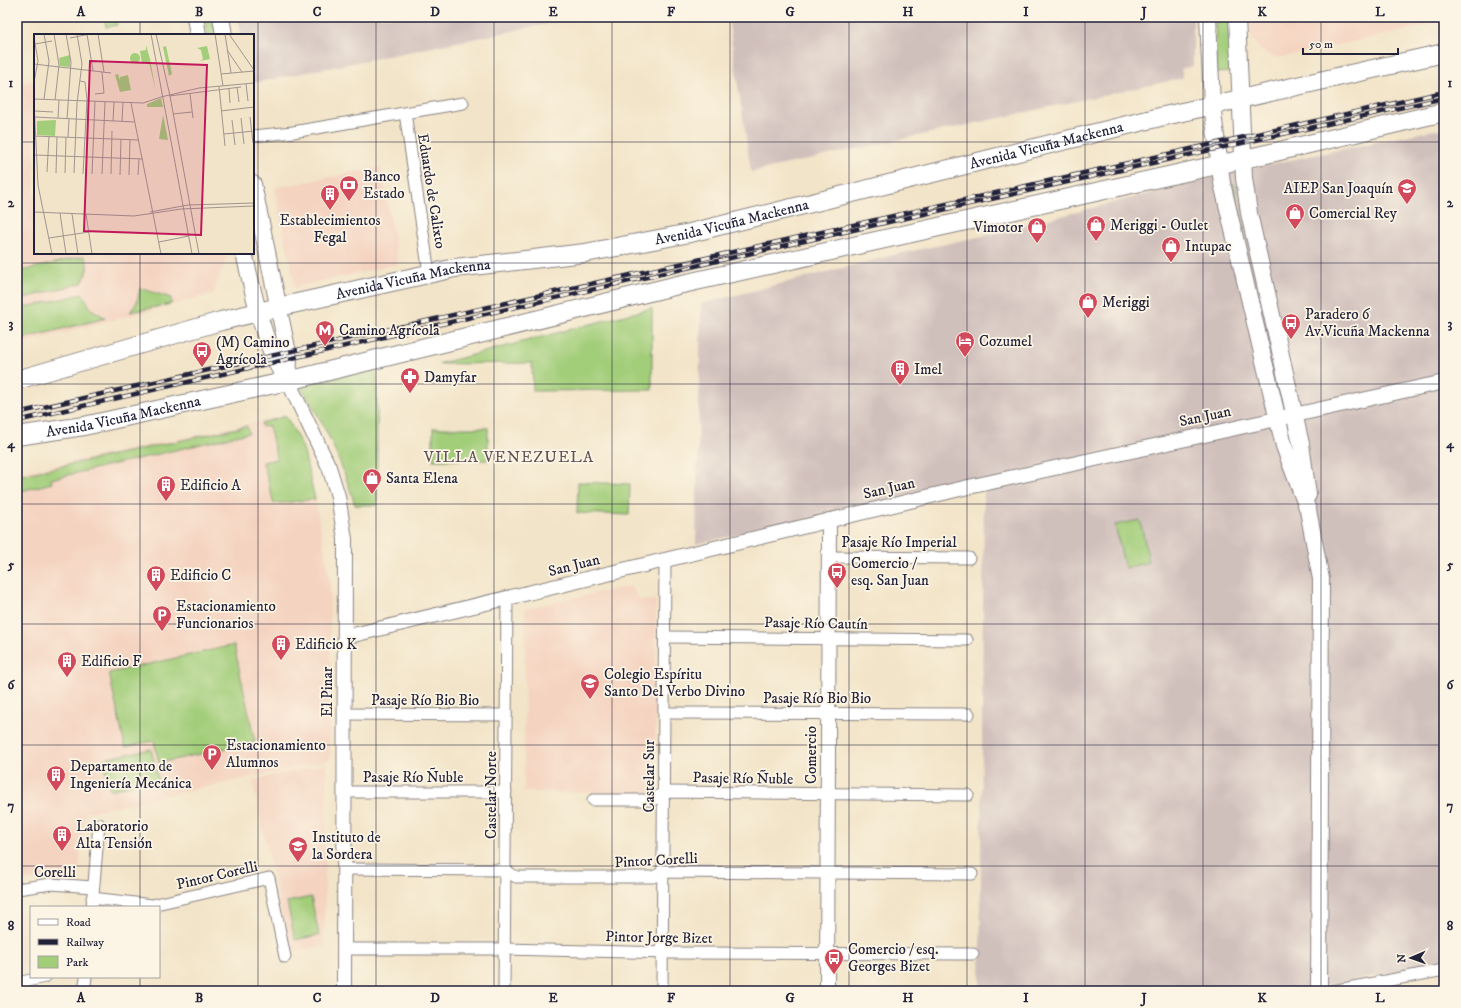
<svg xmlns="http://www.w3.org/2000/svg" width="1461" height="1008" font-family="'IM FELL DW Pica',serif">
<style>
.built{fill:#f4d3c0}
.industrial{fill:#d0c0bc}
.green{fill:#a2cd79;stroke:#62785a}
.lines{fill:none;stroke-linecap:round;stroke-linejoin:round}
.minor-casing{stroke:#8a8382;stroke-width:13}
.tertiary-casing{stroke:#8a8382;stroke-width:16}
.secondary-casing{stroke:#8a8382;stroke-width:18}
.primary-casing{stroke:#8a8382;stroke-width:20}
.minor{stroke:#fff;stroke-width:11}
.tertiary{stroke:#fff;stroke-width:14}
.secondary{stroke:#fff;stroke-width:16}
.primary{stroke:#fff;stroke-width:18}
.rail-casing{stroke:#22223b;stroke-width:4.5}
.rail{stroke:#fcf5e5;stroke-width:3;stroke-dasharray:9;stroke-linecap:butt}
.grid{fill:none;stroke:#22223b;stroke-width:1;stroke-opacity:0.55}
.labels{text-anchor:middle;stroke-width:3.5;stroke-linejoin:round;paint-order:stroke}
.street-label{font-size:15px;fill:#22223b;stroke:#fcf5e5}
.poi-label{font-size:15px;fill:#22223b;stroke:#fcf5e5;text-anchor:start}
.neighbourhood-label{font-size:16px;letter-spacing:1px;fill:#5e5054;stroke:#fcf5e5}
.inset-road{fill:none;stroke:#9f9690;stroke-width:1}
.view{fill:#c2185b;fill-opacity:0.15;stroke:#c2185b;stroke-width:2}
.inset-edge{fill:none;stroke:#22223b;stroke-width:2}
.neatline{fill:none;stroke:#22223b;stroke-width:1.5}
.grid-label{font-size:13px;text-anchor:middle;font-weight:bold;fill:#22223b}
</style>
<rect width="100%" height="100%" fill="#fcf5e5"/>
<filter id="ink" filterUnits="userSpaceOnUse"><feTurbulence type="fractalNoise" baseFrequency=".025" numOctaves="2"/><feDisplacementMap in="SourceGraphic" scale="8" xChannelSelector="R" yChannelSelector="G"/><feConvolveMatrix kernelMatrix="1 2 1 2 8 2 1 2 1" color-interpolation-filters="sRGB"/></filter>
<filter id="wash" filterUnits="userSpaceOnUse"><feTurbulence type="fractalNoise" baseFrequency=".012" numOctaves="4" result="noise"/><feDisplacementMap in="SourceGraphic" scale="16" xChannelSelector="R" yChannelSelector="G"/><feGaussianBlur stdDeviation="0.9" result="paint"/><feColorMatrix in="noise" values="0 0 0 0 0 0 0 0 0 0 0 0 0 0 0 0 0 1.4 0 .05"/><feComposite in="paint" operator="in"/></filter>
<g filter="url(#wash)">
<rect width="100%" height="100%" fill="#f2e4c8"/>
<g class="built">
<path d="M1250,17H1444V22L1282,57H1273L1259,49L1251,36Z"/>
<path d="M35,80V253H225L226,258L213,294L17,345V84Z"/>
<path d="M381,167L398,264L295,287L275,188Z"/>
<path d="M286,416L303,448L315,499L330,582V760L85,813L78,879L45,877L17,883V473Z"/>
<path d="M630,586L640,600H656L655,793L524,792L525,609Z"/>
<path d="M327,764L324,946L290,952L252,780Z"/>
</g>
<g class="industrial">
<path d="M238,17H557V22L253,83V35H241Z"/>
<path d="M728,17H1193V66L1181,69L1183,78L751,172Z"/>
<path d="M1444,128V963L1314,988V991H980L984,479L696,544L701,304L898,254L988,235L1228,173Z"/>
</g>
<g class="green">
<path d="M104,17H115L117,25L106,27Z"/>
<path d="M204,17H213L216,35H207Z"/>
<path d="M1215,17H1230L1233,72L1216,73Z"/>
<path d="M1234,184L1243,232L1242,233L1229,185Z"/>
<path d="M84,256C90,265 87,274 82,283L17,300V272Z"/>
<path d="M140,288L171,298V304L130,312L137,302Z"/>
<path d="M83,294L91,309L106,318L17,340V309Z"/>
<path d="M652,308V390L533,391L532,363L438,364Z"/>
<path d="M377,369V505H355C342,462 324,422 299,384Z"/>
<path d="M286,416L303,448L315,499L274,504L263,462L277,459L269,426L262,427L261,423Z"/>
<path d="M247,426L249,433L51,479L52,483L17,492V476Z"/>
<rect x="433" y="428" width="55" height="32"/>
<path d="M578,482L630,484L629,515L577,513Z"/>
<path d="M1140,520L1149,562L1125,568L1115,525Z"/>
<path d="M234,645L255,742L159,763L154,741L125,747L109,673Z"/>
<path d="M151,749L158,779L110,790L103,759Z"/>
<path d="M311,897L319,935L295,940L287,902Z"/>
</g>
</g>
<g filter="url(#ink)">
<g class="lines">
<g class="minor-casing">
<g id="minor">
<path d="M405,113L429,273"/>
<path d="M253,136L293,132L463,103"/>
<path d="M829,557L969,558"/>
<path d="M665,637L967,640"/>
<path d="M664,713L969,714"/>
<path d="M344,714L506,715"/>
<path d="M344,792H506"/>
<path d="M593,800H653L664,792L968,795"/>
<path d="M344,869L505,870L516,877H653L663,872L972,874"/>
<path d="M17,889L51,884L93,887"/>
<path d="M92,898L152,905L269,878L285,957"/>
<path d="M92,907L99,824"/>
<path d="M344,949H504L670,953L973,954"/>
<path d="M17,983L45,977"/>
<path d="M84,991L86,977"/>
<path d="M504,991L507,599"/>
<path d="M662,991L665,560"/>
<path d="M1332,991L1444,970"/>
</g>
</g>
<g class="tertiary-casing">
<g id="tertiary">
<path d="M288,381L329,467L338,496L345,539L344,991"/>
<path d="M345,637L964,488L1444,382"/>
<path d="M827,991L829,520"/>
</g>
</g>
<g class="secondary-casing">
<g id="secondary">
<path d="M195,17L198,35"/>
<path d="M221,17L224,35"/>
<path d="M1208,17L1212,105L1222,183L1284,446L1308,510L1321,579L1319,991"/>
<path d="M1237,17L1244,178L1249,213L1301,444L1308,495"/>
<path d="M253,184L289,358L288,381"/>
<path d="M244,253C252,287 266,357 288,381"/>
</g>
</g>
<g class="primary-casing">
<g id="primary">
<path id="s1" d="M17,380L221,321L279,307L455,268L585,253L690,233L1160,117L1444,53"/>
<path id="s2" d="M17,436L84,426L288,381L678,285L1271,153L1444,112"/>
</g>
</g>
<use href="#minor" class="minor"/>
<use href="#tertiary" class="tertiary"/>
<use href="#secondary" class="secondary"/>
<use href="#primary" class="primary"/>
<g class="rail-casing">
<g id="rail">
<path d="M17,413L1444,92"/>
<path d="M17,421L866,227L1444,98"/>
</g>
</g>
<use href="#rail" class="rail"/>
</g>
</g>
<path class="grid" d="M140,17V35M258,17V991M376,17V991M494,17V991M612,17V991M730,17V991M849,17V991M967,17V991M1085,17V991M1203,17V991M1321,17V991M17,142H35M253,142H1444M140,253V907M17,263H1444M17,384H1444M17,504H1444M17,624H1444M17,745H1444M17,866H1444M140,977V991"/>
<defs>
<g id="bank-pin" transform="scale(1)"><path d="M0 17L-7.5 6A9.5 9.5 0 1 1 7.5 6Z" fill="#d1495b" stroke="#fcf5e5"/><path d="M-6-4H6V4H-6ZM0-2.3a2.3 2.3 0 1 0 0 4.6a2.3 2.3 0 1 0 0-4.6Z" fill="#fff"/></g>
<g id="university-pin" transform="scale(1)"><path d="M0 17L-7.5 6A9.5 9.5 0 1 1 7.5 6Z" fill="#d1495b" stroke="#fcf5e5"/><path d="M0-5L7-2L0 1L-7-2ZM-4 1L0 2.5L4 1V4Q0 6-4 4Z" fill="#fff"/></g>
<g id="building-pin" transform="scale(1)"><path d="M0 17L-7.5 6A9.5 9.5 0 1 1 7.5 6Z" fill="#d1495b" stroke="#fcf5e5"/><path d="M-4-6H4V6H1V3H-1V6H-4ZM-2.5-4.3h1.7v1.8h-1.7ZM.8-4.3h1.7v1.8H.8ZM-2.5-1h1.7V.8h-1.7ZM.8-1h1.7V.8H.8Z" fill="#fff"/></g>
<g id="shop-pin" transform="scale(1)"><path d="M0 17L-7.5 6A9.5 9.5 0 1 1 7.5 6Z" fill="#d1495b" stroke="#fcf5e5"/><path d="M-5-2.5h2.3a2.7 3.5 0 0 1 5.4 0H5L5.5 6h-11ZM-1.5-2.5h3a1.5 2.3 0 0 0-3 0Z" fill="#fff"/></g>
<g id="bus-pin" transform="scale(1)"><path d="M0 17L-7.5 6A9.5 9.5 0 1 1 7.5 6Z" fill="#d1495b" stroke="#fcf5e5"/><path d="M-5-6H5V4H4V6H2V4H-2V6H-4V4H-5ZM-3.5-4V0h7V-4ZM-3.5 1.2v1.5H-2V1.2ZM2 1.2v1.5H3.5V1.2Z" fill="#fff"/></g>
<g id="metro-pin" transform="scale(1)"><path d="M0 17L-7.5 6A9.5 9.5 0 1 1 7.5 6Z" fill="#d1495b" stroke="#fcf5e5"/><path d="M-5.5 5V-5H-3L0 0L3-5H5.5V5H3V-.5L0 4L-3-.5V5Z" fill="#fff"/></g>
<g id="hotel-pin" transform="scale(1)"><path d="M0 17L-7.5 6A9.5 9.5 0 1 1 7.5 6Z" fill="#d1495b" stroke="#fcf5e5"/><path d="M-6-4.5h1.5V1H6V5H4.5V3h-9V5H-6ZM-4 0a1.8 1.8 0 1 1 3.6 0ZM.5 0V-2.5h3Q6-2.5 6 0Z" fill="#fff"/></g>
<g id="pharmacy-pin" transform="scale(1)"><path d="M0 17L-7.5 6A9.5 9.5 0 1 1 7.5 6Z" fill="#d1495b" stroke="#fcf5e5"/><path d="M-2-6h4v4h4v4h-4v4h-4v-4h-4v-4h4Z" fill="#fff"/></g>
<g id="parking-pin" transform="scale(1)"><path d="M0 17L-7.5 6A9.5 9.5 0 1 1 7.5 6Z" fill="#d1495b" stroke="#fcf5e5"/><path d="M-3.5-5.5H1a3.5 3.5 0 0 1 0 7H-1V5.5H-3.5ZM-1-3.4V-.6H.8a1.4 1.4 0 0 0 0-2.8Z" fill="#fff"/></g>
<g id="school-pin" transform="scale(1)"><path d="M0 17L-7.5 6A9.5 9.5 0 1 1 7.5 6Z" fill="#d1495b" stroke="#fcf5e5"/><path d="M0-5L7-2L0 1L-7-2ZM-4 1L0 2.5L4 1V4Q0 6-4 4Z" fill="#fff"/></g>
</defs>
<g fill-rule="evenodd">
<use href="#bank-pin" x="349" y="185"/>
<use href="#university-pin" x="1407" y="188"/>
<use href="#building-pin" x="330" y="194"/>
<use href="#shop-pin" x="1295" y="213"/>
<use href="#shop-pin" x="1096" y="225"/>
<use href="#shop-pin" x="1037" y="227"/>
<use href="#shop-pin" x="1171" y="246"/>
<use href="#shop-pin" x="1088" y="302"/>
<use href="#bus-pin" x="1291" y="323"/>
<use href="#metro-pin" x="325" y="330"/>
<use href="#hotel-pin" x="965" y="341"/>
<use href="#bus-pin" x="202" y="351"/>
<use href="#building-pin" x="900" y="369"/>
<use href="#pharmacy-pin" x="410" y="377"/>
<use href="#shop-pin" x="372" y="478"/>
<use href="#building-pin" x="166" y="485"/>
<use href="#bus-pin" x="837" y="572"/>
<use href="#building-pin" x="156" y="575"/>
<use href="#parking-pin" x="162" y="615"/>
<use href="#building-pin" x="281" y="644"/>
<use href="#building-pin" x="67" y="661"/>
<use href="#school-pin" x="590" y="683"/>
<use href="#parking-pin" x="212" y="754"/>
<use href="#building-pin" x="56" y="775"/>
<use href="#building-pin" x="62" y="835"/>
<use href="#school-pin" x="298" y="846"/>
<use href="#bus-pin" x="834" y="958"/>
</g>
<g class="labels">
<g class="street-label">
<text dy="5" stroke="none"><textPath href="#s1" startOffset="1057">Avenida Vicuña Mackenna</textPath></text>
<text transform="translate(432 191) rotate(81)" y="5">Eduardo de Calixto</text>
<text dy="5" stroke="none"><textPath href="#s1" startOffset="733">Avenida Vicuña Mackenna</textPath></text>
<text dy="5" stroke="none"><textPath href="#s1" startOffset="409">Avenida Vicuña Mackenna</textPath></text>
<text dy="5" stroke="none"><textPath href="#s2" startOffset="108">Avenida Vicuña Mackenna</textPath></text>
<text transform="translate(1205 416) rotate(-12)" y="5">San Juan</text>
<text transform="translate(889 488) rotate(-13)" y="5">San Juan</text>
<text x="899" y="547">Pasaje Río Imperial</text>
<text transform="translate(574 565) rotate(-14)" y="5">San Juan</text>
<text transform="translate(816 623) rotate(1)" y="5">Pasaje Río Cautín</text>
<text transform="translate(327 692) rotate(-90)" y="5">El Pinar</text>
<text x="817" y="703">Pasaje Río Bio Bio</text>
<text x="425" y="705">Pasaje Río Bio Bio</text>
<text transform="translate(811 755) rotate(-90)" y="5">Comercio</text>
<text transform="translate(649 776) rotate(-90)" y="5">Castelar Sur</text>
<text x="413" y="782">Pasaje Río Ñuble</text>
<text transform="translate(743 778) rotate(1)" y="5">Pasaje Río Ñuble</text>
<text transform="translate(491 795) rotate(-90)" y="5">Castelar Norte</text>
<text transform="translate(656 860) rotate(-3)" y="5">Pintor Corelli</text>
<text x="55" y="877">Corelli</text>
<text transform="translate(217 875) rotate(-13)" y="5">Pintor Corelli</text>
<text transform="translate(659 937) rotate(1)" y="5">Pintor Jorge Bizet</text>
</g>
<g class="poi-label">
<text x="363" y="181">Banco<tspan x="363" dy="17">Estado</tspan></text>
<text x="1393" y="193" text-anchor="end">AIEP San Joaquín</text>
<text x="1309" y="218">Comercial Rey</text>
<text x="330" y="225" text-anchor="middle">Establecimientos<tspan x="330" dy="17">Fegal</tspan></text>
<text x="1110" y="230">Meriggi - Outlet</text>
<text x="1023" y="232" text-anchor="end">Vimotor</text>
<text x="1185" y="251">Intupac</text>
<text x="1102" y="307">Meriggi</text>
<text x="1305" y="319">Paradero 6<tspan x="1305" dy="17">Av.Vicuña Mackenna</tspan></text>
<text x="339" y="335">Camino Agrícola</text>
<text x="979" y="346">Cozumel</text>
<text x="216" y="347">(M) Camino<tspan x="216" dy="17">Agrícola</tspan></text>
<text x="914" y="374">Imel</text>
<text x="424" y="382">Damyfar</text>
<text x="386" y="483">Santa Elena</text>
<text x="180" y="490">Edificio A</text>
<text x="851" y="568">Comercio /<tspan x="851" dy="17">esq. San Juan</tspan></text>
<text x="170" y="580">Edificio C</text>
<text x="176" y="611">Estacionamiento<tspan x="176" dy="17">Funcionarios</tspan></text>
<text x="295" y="649">Edificio K</text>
<text x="81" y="666">Edificio F</text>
<text x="604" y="679">Colegio Espíritu<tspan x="604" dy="17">Santo Del Verbo Divino</tspan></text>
<text x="226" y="750">Estacionamiento<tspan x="226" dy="17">Alumnos</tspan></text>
<text x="70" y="771">Departamento de<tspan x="70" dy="17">Ingeniería Mecánica</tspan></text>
<text x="76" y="831">Laboratorio<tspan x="76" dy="17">Alta Tensión</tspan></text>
<text x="312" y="842">Instituto de<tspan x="312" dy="17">la Sordera</tspan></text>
<text x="848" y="954">Comercio / esq.<tspan x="848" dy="17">Georges Bizet</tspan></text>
</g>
<g class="neighbourhood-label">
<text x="509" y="462">VILLA VENEZUELA</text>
</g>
</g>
<g transform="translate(34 34)">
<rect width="220" height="220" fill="#f2e4c8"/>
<path d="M112,11L116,25L122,58L115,28L108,29L106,17L112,16ZM132,12L138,40L135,42L129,13ZM173,12L176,25L166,27L169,25L167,16L163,14ZM96 24a5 5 0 1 1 10 0a5 5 0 1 1-10 0ZM36,21V33L26,32L25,24ZM84,40L86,46V43L94,41L97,56L86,58L81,41ZM127,64L129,73H113V70ZM129,81L134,106L125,105ZM22,86L21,102L3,101V87Z" fill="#a2cd79"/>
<path class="inset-road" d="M10,0L15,27L10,65M20,0L25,31L21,66M32,0L37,28L33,85M53,0L59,37M64,0L70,38M117,0L158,220M122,0L136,62L165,220M181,0L189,52M191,0L197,39M195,0L220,36M0,3L4,27L0,48M36,4L56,0M1,10L18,7M193,16L208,38M0,30L77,39M187,40L220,37M46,47L51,48L53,65L49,140M212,50L214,67M185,52L191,112M203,53L205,68M195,55L196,69M61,60L70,59L68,38M156,60L159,84M135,62L207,53M127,63L165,54L220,49M0,65L109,69L127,63M0,68L4,151L18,220M97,69L127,220M1,77L19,78M187,77L220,73M139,80L158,78M1,83L101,88M216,83L219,109M24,84L25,66M207,84L210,110M198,86L201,111M79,87L80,68M88,87L89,68M190,100L220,97M0,102L105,106M34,103L35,85M0,121L109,125M13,138L15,102M22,139L23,103M31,139L32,103M40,139L43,69L48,30L43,0M58,140L61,67M68,140L71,68M77,140L78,97M86,141L87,105M95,141L96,106M104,141L105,125M0,178L100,182L147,175L220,172M116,178L154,171L220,169M26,179L32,220M38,180L44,220M52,180L58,220M15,204L55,198M125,208L155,202"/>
<path class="view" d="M56,27L173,31L167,201L50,197Z"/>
<rect width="220" height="220" class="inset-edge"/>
</g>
<rect width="1461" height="1008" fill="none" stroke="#fcf5e5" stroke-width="44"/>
<rect x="30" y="906" width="130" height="72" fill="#fcf5e5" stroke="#a5a1a1"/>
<rect x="38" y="919" width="20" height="6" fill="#ffffff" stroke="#a5a1a1"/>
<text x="66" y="926" font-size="12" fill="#22223b">Road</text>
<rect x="38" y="939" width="20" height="6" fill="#22223b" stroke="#a5a1a1"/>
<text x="66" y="946" font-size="12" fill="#22223b">Railway</text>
<rect x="38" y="956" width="20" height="12" fill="#a2cd79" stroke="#a5a1a1"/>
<text x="66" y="966" font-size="12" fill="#22223b">Park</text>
<g transform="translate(1411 958) rotate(268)" stroke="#fcf5e5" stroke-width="3" paint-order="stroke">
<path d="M0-3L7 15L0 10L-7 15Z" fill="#22223b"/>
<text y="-6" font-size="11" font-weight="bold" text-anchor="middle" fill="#22223b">N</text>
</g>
<path d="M1303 48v6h95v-6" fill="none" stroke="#22223b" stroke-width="2"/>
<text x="1309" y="48" font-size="12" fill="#22223b" stroke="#fcf5e5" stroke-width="3" paint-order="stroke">50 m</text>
<rect x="22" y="22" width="1417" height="964" class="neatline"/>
<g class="grid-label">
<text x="81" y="16">A</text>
<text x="199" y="16">B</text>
<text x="317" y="16">C</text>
<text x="435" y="16">D</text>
<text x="553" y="16">E</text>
<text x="671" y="16">F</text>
<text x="790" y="16">G</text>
<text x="908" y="16">H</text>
<text x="1026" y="16">I</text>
<text x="1144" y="16">J</text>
<text x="1262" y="16">K</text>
<text x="1380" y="16">L</text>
<text x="11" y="87">1</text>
<text x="1450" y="87">1</text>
<text x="11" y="207">2</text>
<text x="1450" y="207">2</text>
<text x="11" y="328">3</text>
<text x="1450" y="328">3</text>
<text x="11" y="448">4</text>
<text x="1450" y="448">4</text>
<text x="11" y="569">5</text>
<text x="1450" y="569">5</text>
<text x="11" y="689">6</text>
<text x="1450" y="689">6</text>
<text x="11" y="810">7</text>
<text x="1450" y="810">7</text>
<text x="11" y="930">8</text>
<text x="1450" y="930">8</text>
<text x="81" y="1002">A</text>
<text x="199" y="1002">B</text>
<text x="317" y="1002">C</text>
<text x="435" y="1002">D</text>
<text x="553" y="1002">E</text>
<text x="671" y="1002">F</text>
<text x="790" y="1002">G</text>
<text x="908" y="1002">H</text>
<text x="1026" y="1002">I</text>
<text x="1144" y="1002">J</text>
<text x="1262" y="1002">K</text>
<text x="1380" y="1002">L</text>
</g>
</svg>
